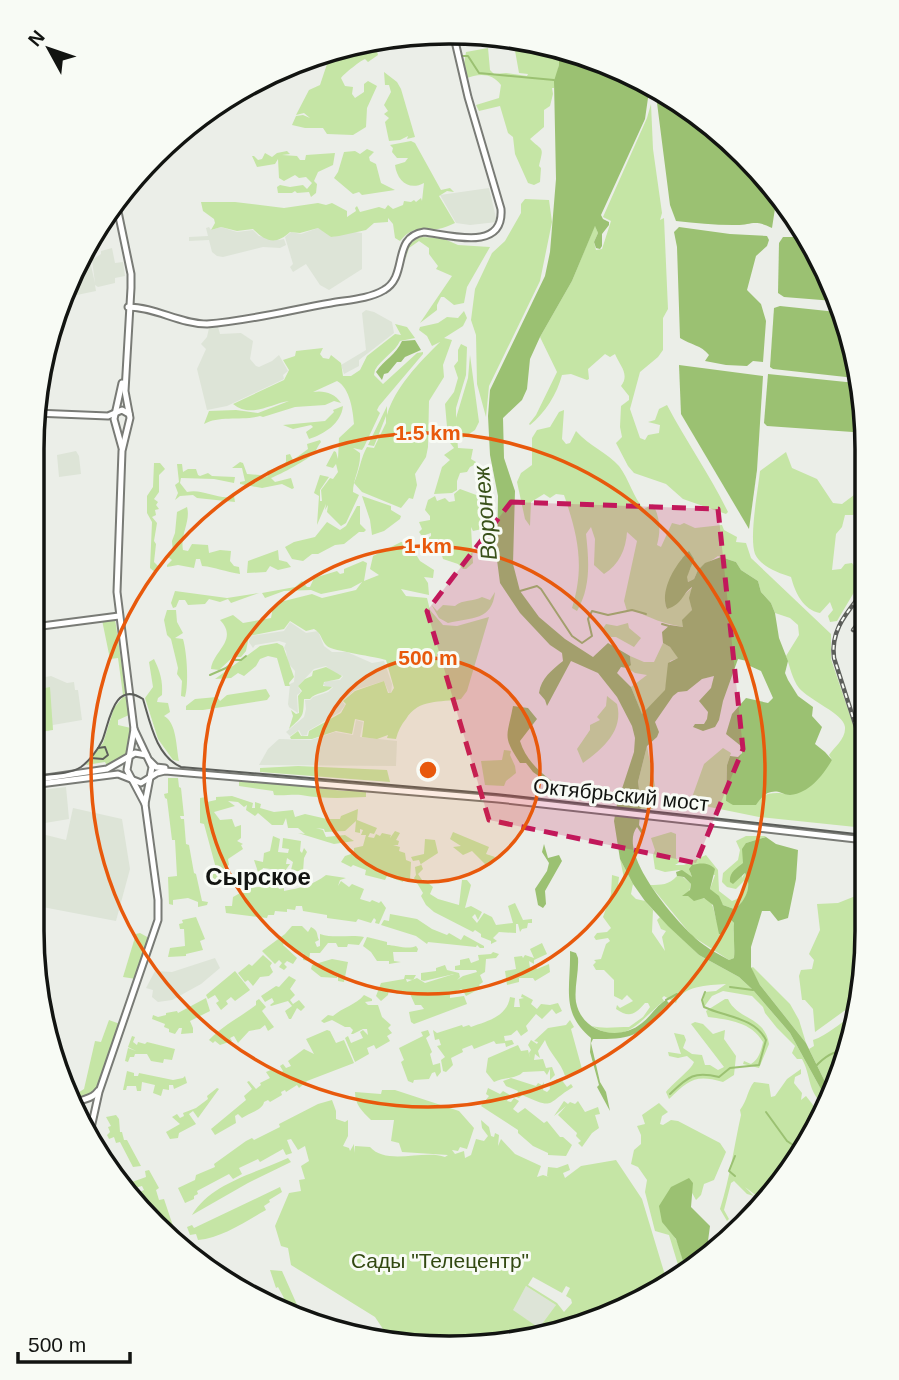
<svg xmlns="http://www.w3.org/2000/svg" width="899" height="1380" font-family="Arial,sans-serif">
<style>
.built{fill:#dde4d7}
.green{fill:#c5e5a5;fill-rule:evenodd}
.water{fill:#9bc172}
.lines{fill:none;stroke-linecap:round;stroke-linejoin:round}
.stream{stroke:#9bc172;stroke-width:2}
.secondary-casing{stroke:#797b76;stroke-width:9}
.secondary{stroke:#fff;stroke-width:5}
.tram{stroke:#5c5e5a;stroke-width:2}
.rail-casing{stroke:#5c5e5a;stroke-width:4.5}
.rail{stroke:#f8fbf5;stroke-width:2;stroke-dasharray:5;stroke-linecap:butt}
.marked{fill:#c2185b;fill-opacity:0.2;stroke:#c2185b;stroke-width:5;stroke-dasharray:14 9;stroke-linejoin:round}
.ring{fill:none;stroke:#e8590c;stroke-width:3.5}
.labels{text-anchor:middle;stroke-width:6;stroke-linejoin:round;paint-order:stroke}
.street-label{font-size:21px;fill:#121411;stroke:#f8fbf5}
.park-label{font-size:21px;fill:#324911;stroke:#f8fbf5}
.water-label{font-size:23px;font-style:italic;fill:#3a521b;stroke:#f8fbf5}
.quarter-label{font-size:24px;font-weight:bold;fill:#121411;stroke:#f8fbf5}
.rim{fill:none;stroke:#121411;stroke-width:3.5}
.centre{fill:#e8590c;stroke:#f8fbf5;stroke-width:3.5}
.ring-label{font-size:21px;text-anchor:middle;font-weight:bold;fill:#e8590c;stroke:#f8fbf5;stroke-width:6;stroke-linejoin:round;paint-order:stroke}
</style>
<rect width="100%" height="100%" fill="#ebeee8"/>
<g class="built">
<path d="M489,188L497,222L470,225L456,223L440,195Z"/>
<path d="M209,227L211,230L221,227L237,232L253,230L259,236L279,240L284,239L286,245L280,248L263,247L223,257L217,256L212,252L209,240L189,241V237L208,236L206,228Z"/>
<path d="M318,228L326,231L331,237L354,232L362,233V269L329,290L320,285L306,264L293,272L290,267L293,264L285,237L291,232L301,234Z"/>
<path d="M87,248L95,283L92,260L101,254V251L112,248L115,263L123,262L125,276L115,278V283L98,287L95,285L96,291L72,296L70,281L74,265Z"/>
<path d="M366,310L374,312L392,322L394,333L359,360V366L344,374L341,365L366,350L362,313Z"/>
<path d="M218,327L220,334L241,333L253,341L250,359L256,366L259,367L272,361L279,355L288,371L283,375L284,379L227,406L207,410L197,369L206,349L201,344L207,337L209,328Z"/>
<path d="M76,451L79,456L81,474L59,477L57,455Z"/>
<path d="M290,622L306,633L318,631L324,646L332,652H347L372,663L384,661L392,684L391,693H389L384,681L355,690L342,701L345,705L340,712L308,731L307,735L302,736L299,730L290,736L286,732L304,717L306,709L305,700H310L313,697L328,692L333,687H326L323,684L326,681L340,680L343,676L332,672L326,666L314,669L298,686L301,692L297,695L298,713L289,707L288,704L290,684L294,682L295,671L288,663L286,651L284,648L286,643L279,641L255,645L253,648L249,642L250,636L284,631Z"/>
<path d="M51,676L67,683L74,682L75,690H78L82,720L53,725L49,731L39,732L34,690L41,688L40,678Z"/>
<path d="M356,720L363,722L360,737L397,741L396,766L259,765L268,749L279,739L311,740L335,732L353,735Z"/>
<path d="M66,787L69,819L45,823L41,790Z"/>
<path d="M73,808L122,819L130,869L116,921L32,905L34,832L66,840Z"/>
<path d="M215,958L220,968L201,984L172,1000L158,1002L152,997L153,990L146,988L155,971L172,972Z"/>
<path d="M526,1286L556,1305L539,1328L512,1310Z"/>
</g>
<g class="green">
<path d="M514,45L559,50V65L554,88H552L553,94L550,106L544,110V127L530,139C543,152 544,145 539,166L541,168L540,182L534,185L528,183L515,154L513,137L508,133L500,106L479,111L476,105L499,98L501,85C492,73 479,73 465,79L463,70L466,52L488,48L490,70L494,74L506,73L527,76L528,74L519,73Z"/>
<path d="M368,48H376L378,55L368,62L365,59C360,61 345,73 341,78L345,86L353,87L352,94L355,98L364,92V84L368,81L377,86L367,108L366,127L353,135L327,134L323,128H305L292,125L296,116L303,115L310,118L304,113L296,115L309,90L320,85L328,61L342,55L346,58L351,53L368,51Z"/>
<path d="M384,72L397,82L401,89L415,137L407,139L408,136L400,140L389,141L385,122L389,118L384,114L388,111L384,105L391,92L389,85H385Z"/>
<path d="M651,104L653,149L662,213L660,220L664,218L668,309L663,318V350L658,357L640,372L630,409L640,438L645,440L648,435L659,433L660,425L648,422L655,420L659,409L667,405C686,441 710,475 728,512L726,514L683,499L666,484L634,473L628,466L616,443L622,437L620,427L621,406L629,400V396L621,386C630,374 620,366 615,354L610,357L605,354L588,369L589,379L587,380L571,374L562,375C557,394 545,413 530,425L529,424L536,415L557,372L540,337L572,281L595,225L598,233L594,242L596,250L602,249L611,221L603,217L647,118Z"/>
<path d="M411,141L415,143L441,190L450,188L454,192L447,191L439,196L455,223C450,225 444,228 438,229C420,232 415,224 400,241L395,238L393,224L388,218V222L374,223L366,230L339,236L331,237L318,228L300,233L290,232C276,245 266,242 253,229L237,231L221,227L211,230L215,223L214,219L203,211L201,202H235L284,208L318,203L326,205L332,203L347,211V217L356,211L355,208L357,206L360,212L379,207L385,209L388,205L393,209L403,205L404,201L411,202L414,200L416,202L421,198L422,201L424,183C409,191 397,181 395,165L405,162L408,158H397L392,152L393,148L390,145Z"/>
<path d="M367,149L374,152L369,157L370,161L376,164L381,183L395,190L362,195L359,192L353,194L334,178L338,172L344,152L355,151L360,154Z"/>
<path d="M287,151L290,154L282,155L297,156L300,160H305L306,155L335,153L333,165L318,172L314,181L317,184L316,193L311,197L309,192L297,193L295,191L292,193H278L277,187L280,185L290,187L303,185L307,189L312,183L306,177L299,178L295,175L284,181L279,178L278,159L275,164L257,167L252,156H254L258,160L262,159L265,153L272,157L277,153Z"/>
<path d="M525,199L549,200L552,222L540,281L489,386L486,417L477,384L476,335L471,320L475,289L492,253L505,241L521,213V204Z"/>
<path d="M420,237L442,238L458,245L490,247L467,287L464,303L454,305L444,297H441L437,305V310L420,323L452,276L436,269L438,266L429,254V248L419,241L409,248L405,261L409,244Z"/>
<path d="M464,311L467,318L463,326L444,338L452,340L443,365L444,377L429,401L428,447L426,457L415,474L417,485L413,499L409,498L401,508L362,492L354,483C359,472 361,457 367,447L374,448L386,423V416L374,446L368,445L387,406V415C395,387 419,363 440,342L432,346L427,336L419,330L420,327L438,323L447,317L458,318Z"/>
<path d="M395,324L407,327L415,338L400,341C395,352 381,359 375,370L374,375L383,384L417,353L423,352V354L379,406L377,410L380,413L364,447L362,450L353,448L360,453C361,468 353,479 353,492L359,495L346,523L341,526L327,512L328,505L325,510L326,504L317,525L319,496L314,493L320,475L329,477L320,490V501H322L321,490L330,478L333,479L338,472L336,464L333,468L326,466L334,451L336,452L338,459L339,438L354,424C353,411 350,388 337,381L313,392C323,390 335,393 341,403L334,401L325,405L295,407L263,417L260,416C242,421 219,415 204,424L209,411L236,410L258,413L289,401C272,403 251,419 233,404L284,380L289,370L283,360L295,356L296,351L323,348L320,354L323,358L329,359L331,355L341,363L343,376H351L360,370L367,356L395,334L401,335Z"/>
<path d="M461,344L467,347L466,375L456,408V418L468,378L470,355L479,422L475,430L463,438L458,436L456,424L458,448L473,449L471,459L476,462V464L470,467L467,472L460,473L457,481V490L452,493L434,494L442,467L450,460L444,455L454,448L444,435L447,427L445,404L454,392L458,378L454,366L458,361V350Z"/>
<path d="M343,406C341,424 324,434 309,439L306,432L313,427L311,425L293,429L283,425L325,421L334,412L333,410Z"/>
<path d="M564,410L562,439L566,444L570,443L576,431C589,446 608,453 619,466C629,479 634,499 644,509L653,504C660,518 661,530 657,545L661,547L672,523L680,525L684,523L695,528L722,525L724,530L737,537L736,542L746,543L751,558L831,634V659L865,760V828L759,817L690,803L704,764L723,748L731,753L727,765L726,801C747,812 760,786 789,795L832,760L829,755C834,747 846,739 845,727C844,714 809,700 799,688C792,679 790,666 786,656L799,635L798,625L790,618L775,613L771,603L761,592L758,581L741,570L736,562L718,556C706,565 701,563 694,579L688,582L686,577L691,567L682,558C675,573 660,592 667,609L693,587L690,598L692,610L683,627C672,625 660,622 649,617C640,614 638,610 627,611L624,601L637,541L627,532C626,549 619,565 604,574L594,565L595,539L591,527L586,534C589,561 591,587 577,611L572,608C585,566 578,536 564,495L556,494L550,498L544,494L531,502L530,526L525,519L517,482L521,473L532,465V438L537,430L550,427L559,412Z"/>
<path d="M320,440L321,442C318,445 317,449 315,452C308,460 281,474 271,478L275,482L291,478L294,488L292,489L282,484L262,488L240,484V482L245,481L242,468H232L240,462L243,463L247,474L260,475L263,478L268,476L267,471L281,466L286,462V455L290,454L293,460L308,449L307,444Z"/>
<path d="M786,452L792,468L817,479L833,503L842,504L854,495L858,496L862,502L860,509L853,515H845L842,527L836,534L832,570L841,569L845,564L852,563L857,570L856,589L837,621L830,622L828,616L833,610L830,602L820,613C803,610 795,592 791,577C779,573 761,567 755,554C749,537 758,490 760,471Z"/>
<path d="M154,463H160L165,469L159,475V492L154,499L158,502L156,505L159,509L155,510L156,515L152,517L157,523L154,541L156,544L154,562L158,566L156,573L150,568L152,522L147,513V496L153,487Z"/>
<path d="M177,464H182L183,472L188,469H196L198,475L200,476L208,473L212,476L235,477L234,483L214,479L181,478L180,483L187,492C203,488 219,501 234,496L235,502L197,498L193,495L180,496L175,500L178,493L175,485L179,482Z"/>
<path d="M460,489L479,496L482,529L473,531L471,527L473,563L466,569H463L458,564L443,559L439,546L428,538L431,536V533L422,536L419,532L422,529L419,522L430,520V516L425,510L428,500L435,496L437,501L445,498L449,502L455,501L454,494Z"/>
<path d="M362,496L391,506V510L401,516L400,519L384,531L372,535L370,520Z"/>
<path d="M357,506H360V524L366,530L364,532H359L344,544L335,545L318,554H312L303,561L292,559L285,547L294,542L315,537L327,522L340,530L346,526Z"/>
<path d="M187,507C191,521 180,535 183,550L188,551L192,544L208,545L209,553L220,550L231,551L230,561L234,566L239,567L240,574C225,572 216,567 202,566L200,559H196L194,568L178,565L167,567V565L172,560L168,557L173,552L172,541L175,533L177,512Z"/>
<path d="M401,542L409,543L420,561L434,570L433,578L424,577L428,583L429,595L401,589L406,596L427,598L430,610L443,625L457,626L489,617L467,691L461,699C440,703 419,698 406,719C401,725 398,731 396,739L387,738L388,735L377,739L362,737L364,721L355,719L352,734L336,731L312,739H291L290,737L298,731L301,736H308L309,731L341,713L346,704L343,701L355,691L384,681L388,693H391L394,688L386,660C378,657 332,651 327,646C321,641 322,633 314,629L306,631L290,621L284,629L249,636L246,651L241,657H233L219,670L211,669C213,651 239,640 220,620L233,615L243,623L271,618L273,607L280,602L312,594L322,598L356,590L362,582L351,588L321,594L311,590L284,591L265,598L262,593L295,587L302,581L307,587H310L314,578L337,571L340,574L344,573V569L363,561L367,563L364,581L379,575L370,569L373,556Z"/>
<path d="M278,550L279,560L287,562L291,567L278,570L270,566L266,572L247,573L248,561Z"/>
<path d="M175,591L227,598L259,593L231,603L228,599L220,602L209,599L205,604L188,605L185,600H179L176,607L173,608L171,603Z"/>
<path d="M495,592C492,621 472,617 448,623L439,618L431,604L437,611L443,605L455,606C463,599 473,602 482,597L490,600Z"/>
<path d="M167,610H176L177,622L183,633L175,638L183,639C187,653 189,685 185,697L181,696L182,681L177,674L178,668L171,639L167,635L164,620Z"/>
<path d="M115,619L126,694L123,695L118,658L110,659L102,620Z"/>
<path d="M628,623L629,628L641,638L634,647L616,637H611L602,630L606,624L617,626Z"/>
<path d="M277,643L283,646L294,677L289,683L290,686H285L277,658L268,656L260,659L256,666L244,676L238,673L231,678L215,679L260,646Z"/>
<path d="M663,643L670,647L679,658L670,661L665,691L642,715L631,687L647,675L635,673L627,668L631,664L630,656L644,662H654Z"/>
<path d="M154,659C160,671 163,681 162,695L158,698L157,702L168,703L170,712L164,716C177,723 176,747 179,761L173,760L158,739L145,698L153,687L149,662Z"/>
<path d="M326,667L342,676L339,679L324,682L323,686L332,687C326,694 315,692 310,699H304C303,717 304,715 289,729L293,716L291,710L296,714L299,713L298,696L302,691L298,686L305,679L312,676L313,671Z"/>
<path d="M50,687L53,730L39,732L35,690Z"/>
<path d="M266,689L270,696L267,700L203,710H186V706L195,699L217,697L220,701L227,695Z"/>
<path d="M607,696L617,704C624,730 603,749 583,763L577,749L590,730V725L600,720L597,717L606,706Z"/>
<path d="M123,697H126L129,715L118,720V725L131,728L132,735L127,756L107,766L105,762L86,765L103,743L114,708Z"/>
<path d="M647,746C649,760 653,772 655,786C656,794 652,801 653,809H640L638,782Z"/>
<path d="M504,750L511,751L510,755L515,766L516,773L506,781L504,786L485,785L481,761L502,760Z"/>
<path d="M298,766L387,770L390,782L260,772V768Z"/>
<path d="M168,778H178L179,787L181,788L184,816H180L181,819H184L186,844L189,845L194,873L196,874L202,901L208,902L207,905L198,907V902L188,898L173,900V905L169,904L168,877L177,876L175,840H172L167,799L165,798L164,794L168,793Z"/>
<path d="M239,779L344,791L366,789V797C344,798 324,799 301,795C293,794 283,796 274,795L273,791L239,786Z"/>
<path d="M232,796L253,803L252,808H255V802L261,804L260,808L274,812L293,810L295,817L305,814L327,819H340L341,816L358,809L357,820L377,828L374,834L370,833L368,837L374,838L376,834L380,836L382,833L391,835L390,838L395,831L400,833L396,840L399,841L398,845H393L400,847L399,851L405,853L406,860L411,862L410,880L404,879L403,882L387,876L385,880L365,875L366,870L353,865L351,867L341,862L345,856L354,853V848L363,846L366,835H361L363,830L360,829V833L355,832L356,821L345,831L325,832L324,829L316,828L323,830L326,837L345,835L354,841L334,844L298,833L305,834L298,828H288L286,818L283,825H272L258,813L255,816L246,810L247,805L244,807L238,802L228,801L235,806L214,812L220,820L232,819L235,827L241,825V838L237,841L243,844L241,845L243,849L228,859L229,865L220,871L226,883L217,887L214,878L210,879L209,876L217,872L204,824L200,823V798L206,797L207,802L216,800V797Z"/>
<path d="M453,832L489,847L486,854L495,857L489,865H486L472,851L463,855L453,847L461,846L450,839Z"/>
<path d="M671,832L676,834V858L680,862L675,865H684L706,855L718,870L719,891L732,901C742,898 743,892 746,883L744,881L736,889L727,887L722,882L723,873L738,860L740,850L736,841L746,836H765L766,837L746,843L742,878L745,873C753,885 746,902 734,909L723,905L710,889L715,875L690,872L692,877L690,878L679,870L665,872L655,869L653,855L655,850L651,838Z"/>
<path d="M273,836L280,839L278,852L288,853L289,849L282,848L283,838L301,841L300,851L302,853L304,848L307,852L304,858L303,872L291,870L293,862L287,858L286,864H290L285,871L263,868L261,872H258L254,860L263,862L264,853L270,851Z"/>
<path d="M425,839L435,840L438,853L421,864L423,869L418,874L424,883L427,882L433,887L430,894L438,899L459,905L462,880H467L471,885L465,908L471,906L482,912L478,920L475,914L472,917L477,923L484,913L492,917L496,925L513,923L508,906L515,903L523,920L532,919V923H528L527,928L522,929L520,932L518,924H516V933L499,932L493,938L497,941L491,944V941L481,937V934L475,930L473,932L434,912L426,905L421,896L423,893L414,878L416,875L415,867L421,865L419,860L413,861L411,857L424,854Z"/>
<path d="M620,859L633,884L631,894L636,899L645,901L653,910L652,932L665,951L662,937L666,931L661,929L657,920L660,917L699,955L739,977L753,990L790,1033L828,1102L823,1111C821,1102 815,1097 812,1089C808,1078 808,1070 802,1059H797L792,1053L795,1046L777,1028L765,1013L763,1007L752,996L723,991L712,996L704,1007L703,1001L705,992L716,991L726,984C707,985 682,986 676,1003L664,996L662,998L664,1001C640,1019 627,1047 592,1026C602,1029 617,1027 629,1027L643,1017L650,1007L648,1003H645C635,1015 629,1018 616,1009L617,1005L620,1008L633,1001L627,995L622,1000L614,996V980L604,970H596L593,965L596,962L594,960L601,959L606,944L610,941L608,938L596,940L594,937L597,933L607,932L611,928L603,917L611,894L612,875L619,877L618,886L624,878Z"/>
<path d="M326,875L346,878L340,880L338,886L341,881L349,887L352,884L364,889L360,899L370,902L372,900L379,903L381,901L386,908L379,924L375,923L376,920L374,918L371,923L358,919L356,922L327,918V915L303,911L302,906H296L295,910L287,909V912L275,911L274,915H268L267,918L226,913L225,906H232L233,897L249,888L277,885L279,889L284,888V891C300,888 313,885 326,875Z"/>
<path d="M677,876L683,877L691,884L688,896L709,899C716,909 714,921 723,934L730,919L734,923C733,935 735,946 734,958L729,960L692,936L650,885C661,885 669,885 677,876Z"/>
<path d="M858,895L864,902V985L858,1005L844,1011L815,1032L813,1009L805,1000H802L799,976L801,970L812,969L814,960L809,954L820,930L817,904L838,903Z"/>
<path d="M390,914L417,919L432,929L447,935L449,933L461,940L464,935L484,946V948H480L477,945L476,947L428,942L427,944L416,936L381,925L384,920L389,921Z"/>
<path d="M196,917L205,939L200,941L203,950L186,954V956L168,957L170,948L185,946L184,929H180L179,924L183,923L182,920Z"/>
<path d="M292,926H302L308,932L311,927C319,931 316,934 319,940L315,942L317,947L320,946V934C335,939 350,934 364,937L359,945L348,944L347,947H338L336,943H328L320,953H310L309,961L303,960L304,954L284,943L283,945L297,958L293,964L287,961L284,964L287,967L284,970L279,967L282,963L279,960L275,964L262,951L285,934Z"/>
<path d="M140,933L149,938L136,979L123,977L136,934Z"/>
<path d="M367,937L387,942V945C395,945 408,950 416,946L418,949L417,952H393L394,961L401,962L389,964V961H377L371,952L363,946Z"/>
<path d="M542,943L547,954L534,960V964L529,961L530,968L535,966L537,969L549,964L550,972L535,981L533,978H519V982L507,985L505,971L516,969L514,957L522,956L523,958L525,955L534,958L530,949Z"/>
<path d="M493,952L499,954L496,958L486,959L485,972L480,975L483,982L479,985L481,988L466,996L462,989L450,993V998L464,996L467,1004L414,1024L411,1022L409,1012L424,1009L421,1005H415L410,994H397L389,989L388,995L381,1001L376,996L381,983L404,979L405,975H416L413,980L406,979L407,982L417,978L425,983L454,974L424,981L421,980V973L436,971V968L445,965L447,970L459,973L460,977L457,980L463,976L477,972L476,970H455V966L460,965V960L469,958L471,963L479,960L478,955L491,954Z"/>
<path d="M263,955L272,963L270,966L273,972L269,976L260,977L253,986L248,980L245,982L238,973L249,964L252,966Z"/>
<path d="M332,959L348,962L344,982L338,981V975L337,978L321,977L311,969L312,965Z"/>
<path d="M753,967L790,1004L799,1020L806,1043L760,985L751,968Z"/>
<path d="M235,971L250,990L235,1001L231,997L226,1001L228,1004L221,1010L216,1003L219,1001L215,995L208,999L206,995Z"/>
<path d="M289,976L296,980L290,989L295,995L290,1000L293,1004L299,1000L305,1007L301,1011L297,1008L291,1019H289L285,1011L292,1006L288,1001L271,1006L270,1005L274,1002L272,998L265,1002L261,996L276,986L279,987Z"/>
<path d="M522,994L533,1000L531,1004L537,1009L541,1004L550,1005L558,1003L562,1011L556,1014L552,1009L542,1019L536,1014L526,1026L528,1031L521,1036L517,1030L511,1035L504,1036L505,1041L512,1040L514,1044L506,1047L505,1043L496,1044L494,1041L474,1049L472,1045L462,1049L463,1052L451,1058L453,1065L446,1072L443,1071L441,1060L445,1057L437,1046L441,1045L439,1039L435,1040L433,1030L437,1033L462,1025L463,1027L469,1025L471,1027C487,1021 507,1017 510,997L515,998L514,1007H520L519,999L524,998L521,997Z"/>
<path d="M364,995L372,999V1001L365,1002L368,1005H378L382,1017L391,1025L388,1028L392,1033L387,1036L390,1041L376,1049L374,1045L367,1048L369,1054L355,1062L345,1038L348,1036L351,1043L363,1038L360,1032L363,1030L368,1035L367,1029H363L353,1034H351L353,1030L350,1027H345L332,1020L324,1023L321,1021L328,1015L333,1016C342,1008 357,1004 364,995Z"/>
<path d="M206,998L210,1011L190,1021L193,1028V1033L181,1034L182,1028H179L175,1034L169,1032V1029L164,1027L165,1024L152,1019L153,1015L158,1017L166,1015V1013L177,1011L178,1013Z"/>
<path d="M259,999L266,1007L262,1011L274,1027L268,1031L265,1025L260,1029L249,1031L238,1043L234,1036L230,1038L232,1041L220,1045L215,1041L213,1043L209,1040C222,1026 239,1018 256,1005V1001Z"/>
<path d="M725,999H728C737,1020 765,1016 769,1044L759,1068L743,1064L744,1061L751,1064C759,1059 761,1051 763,1042C751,1022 730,1020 708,1017L706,1011Z"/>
<path d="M856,1014L841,1069L838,1071C842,1078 836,1090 832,1096L809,1049L814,1046L813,1040C829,1035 841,1021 856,1014Z"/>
<path d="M109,1020L120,1024L97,1087L87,1098H79L72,1102L70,1098L84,1089L95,1041L101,1042Z"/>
<path d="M570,1020L574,1027L571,1029L582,1069L565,1076C561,1062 549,1053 545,1040L538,1051L540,1058L535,1054L534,1060L543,1059L546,1068L552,1067L555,1075L550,1080V1069L547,1075L544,1071L523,1072C517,1079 503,1077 494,1082L486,1072L488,1058L518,1045L521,1051L528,1050L530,1058L529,1053L531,1050L528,1045L531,1040L537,1044L538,1042L534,1041L548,1028L566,1025Z"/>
<path d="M695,1022L703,1024L713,1034L725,1030L724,1039L736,1056L734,1075L723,1082C695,1074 689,1080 669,1099L666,1092C674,1082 691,1070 694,1062L687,1056L678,1058L669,1056L668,1052L681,1054L674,1033L684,1035L686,1040L683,1048L692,1054L702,1055L705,1065H710L718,1070L724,1067L691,1024Z"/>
<path d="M327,1030L330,1031L336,1043L344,1040L354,1063L307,1081L299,1088L297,1085L286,1092L285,1090L281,1092L282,1095L270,1102L268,1100L264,1102C263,1110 249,1113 242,1118L238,1114L235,1116L236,1123L215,1135L211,1129L246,1100L244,1096L252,1089L247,1082L249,1081L256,1089L261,1085L260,1083L270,1078L266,1072L273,1069L279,1074L283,1071L280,1066L283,1064L286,1068L291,1066L288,1061L304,1049L314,1054L306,1039Z"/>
<path d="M428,1030L430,1035L426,1038L432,1052L430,1054L433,1065L440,1063L441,1072L437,1077L435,1072L432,1073L429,1079L414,1080L413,1083L408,1081L401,1062L404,1060L399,1048L423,1036L421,1032Z"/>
<path d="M132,1036L135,1037L133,1042L137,1045L138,1042L145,1044L147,1042L175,1049L172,1060L164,1059L163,1063L151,1061L147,1054H135L134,1057H130L128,1062L125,1061L128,1048L136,1051L128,1047Z"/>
<path d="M801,1069V1074L795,1077L794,1083L802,1093L801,1100L806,1096L813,1105L816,1116L819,1117L768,1200L758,1197L745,1187L754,1196L747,1194L734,1181L731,1183L724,1210L729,1219L727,1221L720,1209C730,1178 734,1146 741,1115L740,1110C748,1099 747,1091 754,1082L769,1084L771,1097L775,1096L787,1079Z"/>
<path d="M127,1071L134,1073V1076H138L139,1073L173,1080L183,1078L185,1076L187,1083L174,1089L173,1085H169V1090L163,1089L161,1096L153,1093L155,1085L142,1082L141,1091H137L136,1086H127L126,1090H123Z"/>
<path d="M511,1078L536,1086L538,1083L542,1085L544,1082L543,1090L547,1092L550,1089L549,1083L557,1079H561L567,1087L571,1084L573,1087C545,1104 556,1110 522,1095L519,1098L516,1097L518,1091L506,1086L503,1081Z"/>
<path d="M217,1088L219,1089L198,1118L193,1111L189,1114L196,1124L179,1133L178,1138L170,1139L166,1132L180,1124L172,1117L177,1114L180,1118L184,1116L183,1113L196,1108L208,1099L207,1096Z"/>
<path d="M488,1088L500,1094L503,1091L510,1095L507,1101L511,1102L514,1098L519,1101L513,1109L518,1113L525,1108L544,1123L547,1121L560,1137H563L572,1145L566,1156L548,1155V1153L533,1146L518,1133V1130L481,1106L489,1096L486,1094Z"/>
<path d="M382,1090H395L459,1111L474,1128L467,1149L460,1147L458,1151L452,1150L455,1154L464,1151L465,1158L471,1155L476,1139L484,1141L488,1136L482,1128L481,1120L489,1127L491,1136L494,1137L495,1133L499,1135L498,1146L501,1139L515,1154L541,1166L537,1177L543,1175L549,1177L547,1176L548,1167L557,1168L568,1164L570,1170L563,1173L565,1178L581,1166L616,1160L642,1199L665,1275L670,1283L557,1334L423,1348L391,1341L375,1317L291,1265L288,1248L281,1246L275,1226L289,1193L301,1191L299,1180L305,1179L301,1166L309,1161L305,1146L298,1150L291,1139L287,1140L292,1153L286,1155L283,1149L260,1162L258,1159L239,1168L242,1174L233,1179L229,1174L197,1191L198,1194L194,1196V1199L185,1203L178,1188L195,1180L196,1175L215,1167L214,1164L246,1141L252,1138L254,1140L280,1127L279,1124L318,1104L332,1100L336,1111V1119L345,1122L348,1120V1136L343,1146L349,1148L350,1151L354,1144V1153L355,1146L370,1147C387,1166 424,1149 445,1157L448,1155L402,1152L399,1143L391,1141L394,1120H371C362,1111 355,1105 355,1092L381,1094ZM533,1277L562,1293L566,1286L570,1288L566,1296L571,1299L572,1303L564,1312L557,1303L528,1285ZM526,1286L556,1305L539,1328L513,1310Z"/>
<path d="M564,1101L568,1104L570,1102L575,1104L578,1101L585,1112L598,1107L600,1114L595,1115L599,1128L592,1133L582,1147L578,1143L581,1141L576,1136L577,1133L558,1115L566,1106L554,1116Z"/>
<path d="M659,1103L668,1112L662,1116L660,1124L663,1125L671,1120L678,1121L720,1143L726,1152L714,1180L704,1184L701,1195L696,1200L691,1191L662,1217C663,1225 669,1229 674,1236C681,1247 682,1262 687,1274L682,1278L669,1235L655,1231L645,1192L647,1180L638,1167L631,1164L634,1150L641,1144V1135L637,1126L645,1124L642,1115Z"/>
<path d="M116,1115L119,1119L120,1132H122L124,1140H127L141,1166L133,1167L120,1142L116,1143L114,1137L109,1139L107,1135L110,1132L108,1127L111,1126L106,1117Z"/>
<path d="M288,1158L291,1162L248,1183L192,1215C211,1183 256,1173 288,1158Z"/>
<path d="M149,1170L159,1188L156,1190L159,1200L164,1199L175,1232L184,1248H182L148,1212L151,1211L149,1207L145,1209L136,1194L144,1190L142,1186L134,1188L132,1182L146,1177L145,1171Z"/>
<path d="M280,1187L282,1192L269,1200L270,1202L264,1206L266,1210C246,1221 222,1238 198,1240L196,1234L190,1235L187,1227L192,1225L194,1228Z"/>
<path d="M270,1270L282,1271L298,1307L294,1309L298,1317L287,1311L281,1300L284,1298L278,1287L276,1288Z"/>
</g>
<g class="water">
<path d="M559,50L583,54L649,91L645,119L601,215L603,219L609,222V225L602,234V246L600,249L596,248L594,242L598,233L595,226L572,281L540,337L530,359L527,389L522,400L503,418L504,458L515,491L513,564L520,591L539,617L565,639L593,657L608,643L630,656L631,665L627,668L621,667L617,673L631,687L642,714L665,690L668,663L678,658L670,647L663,643L662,632L670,625L683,627L682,620L692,610L689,598L692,587C681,595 683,604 667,609C659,591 676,563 689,551L694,559L687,577L688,582L694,579L698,570L705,563L721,557L736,562L741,570L758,581L761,592L771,603L775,613L779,638L788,661L785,673L788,680L798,696L813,707L812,716L822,727L815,744L825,752L832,760C823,775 810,793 790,795C786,795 783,793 779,792C768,790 762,796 756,805H733L726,801L727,765L730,756L738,757L742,753L741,746L726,734L732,714L746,698L768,703L773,698L761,671L750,666L747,661L738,659L723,701L719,720L715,727L703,731L693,727L695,724H704L707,719L708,712L699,701L711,688L714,676L702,679L687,691L678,692L673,696L655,722L659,732L657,737L647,746L638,782L641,804L639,825L644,833H641L637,827C617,853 673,917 692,935C702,945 716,953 729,960L734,958C735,946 733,935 734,923L730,919L723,934H719L713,905L704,898L694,901L688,896H682L690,890L691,884L684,877L677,876L676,872L682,870L692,877L689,869L692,865C700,863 709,862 715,869L710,889L719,896L723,905L734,909C745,902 753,886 745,873L733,884L730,882C729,872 736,869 743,863L742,849L746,843L766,837L776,844L798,850L796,879L788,918L778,921L770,911H762L751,947V967L760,985L806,1043L832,1096L828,1102L790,1033L753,990L739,977L699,955L668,926L645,901L633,884L620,859L614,821L617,804L634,752L635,738L632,726L617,697L598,673L571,661L547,706L545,700L539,693C541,678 552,670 563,661L562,653L550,645L520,613L500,583L497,560L498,496L490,455L488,416L490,390L545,276L550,252L556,179L554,81L559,65Z"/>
<path d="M656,95L725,135L776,202L772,228C752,218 752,226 733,225C714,225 695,223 676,221L670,205Z"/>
<path d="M679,227L730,234L767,236L769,240L767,246L756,256L747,290L761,304L766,321L763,362L753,361L747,366L726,365L705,361L709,355C701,345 691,345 680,338L677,247L674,232Z"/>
<path d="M783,237H803L824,264L834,301L784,297L778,293L779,243Z"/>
<path d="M780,306L837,312L855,378L773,369L770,367L774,308Z"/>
<path d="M415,340L421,350L405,357L401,362H397L388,373L384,374L382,380L376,372C384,360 396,355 402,341Z"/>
<path d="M679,365L763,376L757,470L749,529L681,414Z"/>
<path d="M768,374L856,383L867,423V433L767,426L764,423Z"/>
<path d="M513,706L528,708L537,719L520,741C525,758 538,771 552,781L550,784L533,772L526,763H520C502,735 507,738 513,706Z"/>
<path d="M544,844L548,858L559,855L562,861L545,891L546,904L543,908L538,905L535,889L547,871L549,863L542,852Z"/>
<path d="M570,951L576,953L578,958C579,972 574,988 576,1002C582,1033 619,1042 642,1023C651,1016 656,1006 666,1000L669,1003C639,1033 639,1040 593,1039L591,1043L600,1082L606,1092L610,1111L597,1087L599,1085L590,1052L591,1038C560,1012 571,988 570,951Z"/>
<path d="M689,1178L693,1183L691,1207L710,1226L706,1256L687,1274L676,1239L662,1222L659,1206L671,1187Z"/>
</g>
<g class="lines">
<g class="stream">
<path d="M461,56H468L479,73L554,80"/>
<path d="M520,591L537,586L541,589L572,636L582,643L592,636L588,619L592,611L608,615L632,610L646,614"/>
<path d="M662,624L669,626"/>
<path d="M235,660H241L246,656"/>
<path d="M210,675L226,668L232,663"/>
<path d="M730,987L753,990"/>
<path d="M666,1000L677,994"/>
<path d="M815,1067C823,1058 834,1050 846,1051"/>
<path d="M670,1094C688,1077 693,1071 719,1077L730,1068L759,1065L766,1040C754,1017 725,1017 704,1007L702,1000L705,992"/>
<path d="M766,1112L787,1141L799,1149"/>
<path d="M735,1156L729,1171L735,1176"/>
<path d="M719,1242L726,1239"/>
</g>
<g class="secondary-casing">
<g id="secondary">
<path d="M116,202L131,274V288L125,391L130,418L122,451L117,592L134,729L127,770L145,804"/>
<path d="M128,307C155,307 180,324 207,324C248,321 290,310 331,303C347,300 369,299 384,290C409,276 391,237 424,232C450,235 504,252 501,209L468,97L454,37"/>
<path d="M35,413L108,416L122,410L129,414"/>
<path d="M122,448L114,419L122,383"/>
<path d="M34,627L119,616"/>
<path d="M150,761L156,767L165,768"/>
<path d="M33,780L107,769L135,753L146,755"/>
<path d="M32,785L118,774L141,783L157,773L165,771L498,799L865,840"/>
<path d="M74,1105C82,1097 91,1101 98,1091"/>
<path d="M89,1137L99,1092L158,920V900L145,804L152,767L134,729"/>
</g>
</g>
<use href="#secondary" class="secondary"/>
<g class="tram">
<path d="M91,758L103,759L108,755L105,747L98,748"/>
<path d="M33,776C47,774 69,775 81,767C89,761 98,750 102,741C109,725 113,679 143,699C150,722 156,756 181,767L496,794L865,835"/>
</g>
<g class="rail-casing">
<g id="rail">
<path d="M853,630L866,613"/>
<path d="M862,645L866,640"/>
<path d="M865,755L834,658C830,628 849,611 866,588"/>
</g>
</g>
<use href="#rail" class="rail"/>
</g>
<path class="marked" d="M511,502L718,509L743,749L696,863L489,820L427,611Z"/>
<circle cx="428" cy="770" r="112" fill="#e8590c" fill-opacity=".12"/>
<g class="ring">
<circle cx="428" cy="770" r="112"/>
<circle cx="428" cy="770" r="224"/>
<circle cx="428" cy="770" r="337"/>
</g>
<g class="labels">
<g class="street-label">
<text transform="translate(621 795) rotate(6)" y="7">Октябрьский мост</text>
</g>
<g class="park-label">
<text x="440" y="1268">Сады "Телецентр"</text>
</g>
<g class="water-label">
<text transform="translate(485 513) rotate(-95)" y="8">Воронеж</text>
</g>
<g class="quarter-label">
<text x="258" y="885">Сырское</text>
</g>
</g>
<path d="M0 0H899V1380H0ZM449 44H450A405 405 0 0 1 855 449V931A405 405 0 0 1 450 1336H449A405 405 0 0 1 44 931V449A405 405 0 0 1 449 44Z" fill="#f8fbf5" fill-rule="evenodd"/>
<path class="rim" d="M449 44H450A405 405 0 0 1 855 449V931A405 405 0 0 1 450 1336H449A405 405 0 0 1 44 931V449A405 405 0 0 1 449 44Z"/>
<circle cx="428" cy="770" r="10" class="centre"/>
<g class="ring-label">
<text x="428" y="440">1.5 km</text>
<text x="428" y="553">1 km</text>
<text x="428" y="665">500 m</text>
</g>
<g transform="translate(49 49) rotate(310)" stroke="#f8fbf5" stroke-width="5" paint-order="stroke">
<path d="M0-5L12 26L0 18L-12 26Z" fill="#121411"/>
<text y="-10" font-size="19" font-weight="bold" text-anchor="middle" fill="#121411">N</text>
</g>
<path d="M18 1352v10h112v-10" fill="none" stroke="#121411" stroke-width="3.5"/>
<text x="28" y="1352" font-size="21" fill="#121411" stroke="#f8fbf5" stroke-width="5" paint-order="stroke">500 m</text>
</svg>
